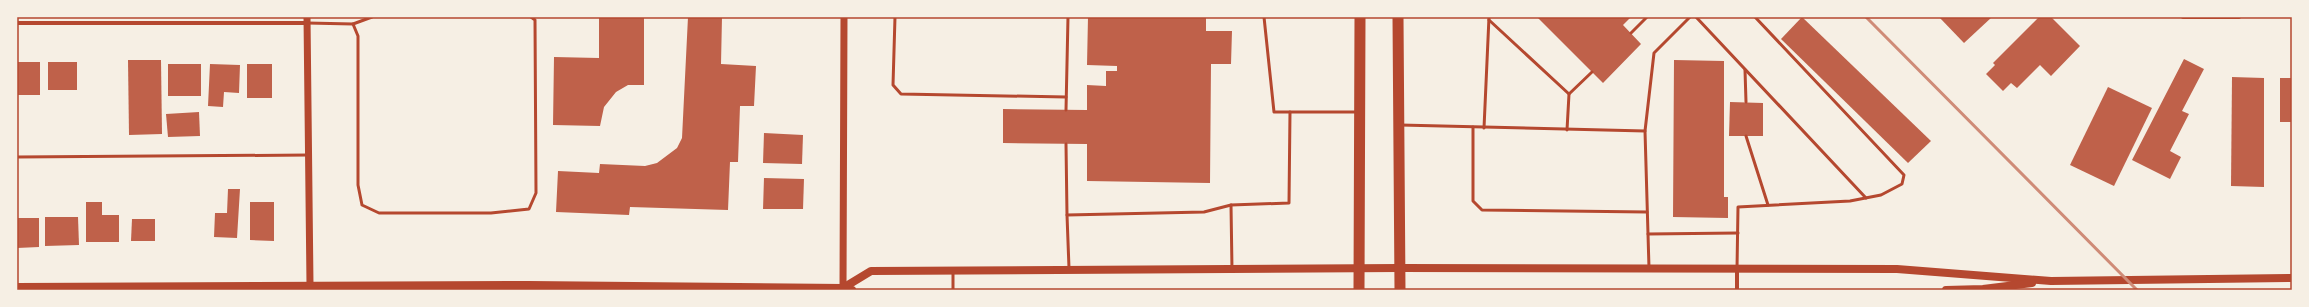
<svg xmlns="http://www.w3.org/2000/svg" width="2309" height="307" font-family="'Noto Sans',sans-serif">
<style>
.building{fill:#bf614a}
.lines{fill:none;stroke-linecap:round;stroke-linejoin:round}
.service{stroke:#b5482f;stroke-width:3}
.minor{stroke:#b5482f;stroke-width:4}
.tertiary{stroke:#b5482f;stroke-width:7}
.secondary{stroke:#b5482f;stroke-width:8}
.trunk{stroke:#b5482f;stroke-width:11}
.rail{stroke:#cf8b77;stroke-width:3}
.neatline{fill:none;stroke:#b5482f;stroke-width:1.5}
</style>
<rect width="100%" height="100%" fill="#f6efe4"/>
<g class="building">
<path d="M599,17H644V85H628L616,92L604,107L600,126L553,125L554,57L599,58Z"/>
<path d="M688,17H722L721,64L756,66L754,106H740L738,162H730L728,210L630,207L629,215L556,212L558,171L599,173L600,164L645,166L657,163L677,148L682,138Z"/>
<path d="M1088,17H1206V31H1232L1231,64H1211L1210,183L1087,181V144L1003,143V109L1087,110V85L1106,86V71H1117V66L1087,65Z"/>
<path d="M1537,17H1631L1623,25L1641,44L1603,83Z"/>
<path d="M1802,17L1931,141L1908,163L1781,39Z"/>
<path d="M1939,17H1992L1964,43Z"/>
<path d="M2039,17H2051L2080,46L2051,76L2040,65L2017,88L2011,83L2003,91L1986,74L1995,65L1993,63Z"/>
<path d="M2184,59L2204,69L2182,111L2189,114L2170,151L2181,157L2170,179L2132,160Z"/>
<path d="M128,60H161L162,134L129,135Z"/>
<path d="M1674,60L1724,61V197H1728V218L1673,217Z"/>
<rect x="17" y="62" width="23" height="33"/>
<rect x="48" y="62" width="29" height="28"/>
<rect x="168" y="64" width="33" height="32"/>
<path d="M210,64L240,65L239,93L224,92L223,107L208,106Z"/>
<rect x="247" y="64" width="25" height="34"/>
<path d="M2232,77L2264,78V187L2231,186Z"/>
<rect x="2280" y="78" width="12" height="44"/>
<path d="M2108,87L2152,108L2114,186L2070,165Z"/>
<path d="M1730,102L1763,103V136H1729Z"/>
<path d="M199,112L200,136L168,137L166,114Z"/>
<path d="M764,133L803,135L802,164L763,163Z"/>
<path d="M764,178L804,179L803,209H763Z"/>
<path d="M228,189H240L237,238L214,237L215,213H227Z"/>
<path d="M86,202H102V215H119V242H86Z"/>
<path d="M250,202H274V241L250,240Z"/>
<path d="M45,217H78L79,245L45,246Z"/>
<path d="M17,218H39V247L17,248Z"/>
<path d="M132,219H155V241H131Z"/>
</g>
<g class="lines">
<g class="service">
<path d="M895,17L893,85L901,94L1066,97"/>
<path d="M1264,17L1274,112H1358"/>
<path d="M1696,17L1866,198"/>
<path d="M1489,20L1569,94L1567,130"/>
<path d="M307,23L353,24L372,17"/>
<path d="M353,24L358,36V185L362,205L379,213H491L529,209L536,193L535,20L531,17"/>
<path d="M1631,33L1647,17"/>
<path d="M1745,70L1746,102"/>
<path d="M1569,94L1592,72"/>
<path d="M1066,110L1068,17"/>
<path d="M1400,125L1645,131L1649,268"/>
<path d="M1473,127V201L1482,210L1647,212"/>
<path d="M1484,128L1489,17"/>
<path d="M1645,131L1654,53L1690,17"/>
<path d="M1746,136L1768,205"/>
<path d="M1066,144L1067,215"/>
<path d="M17,157L309,155"/>
<path d="M1231,205L1232,269"/>
<path d="M1648,234L1738,233"/>
<path d="M1069,268L1067,215L1204,212L1231,205L1289,203L1290,112"/>
<path d="M1737,269L1738,207L1850,201L1881,195L1902,184L1904,175L1755,17"/>
<path d="M953,290V272"/>
</g>
<g class="minor">
<path d="M2183,17H2239"/>
<path d="M17,23H307"/>
<path d="M1737,269V290"/>
</g>
<g class="tertiary">
<path d="M307,17L310,285"/>
<path d="M843,288L844,17"/>
</g>
<g class="secondary">
<path d="M17,287L529,285L843,288L852,290"/>
<path d="M843,288L871,271L1399,268L1897,269L2051,281L2292,278"/>
<path d="M1946,290L1983,289L2032,283"/>
</g>
<g class="trunk">
<path d="M1398,17L1400,290"/>
<path d="M1359,290L1360,17"/>
</g>
<path class="rail" d="M1866,17L2137,290"/>
</g>
<rect width="2309" height="307" fill="none" stroke="#f6efe4" stroke-width="36"/>
<rect x="18" y="18" width="2273" height="271" class="neatline"/>
</svg>
